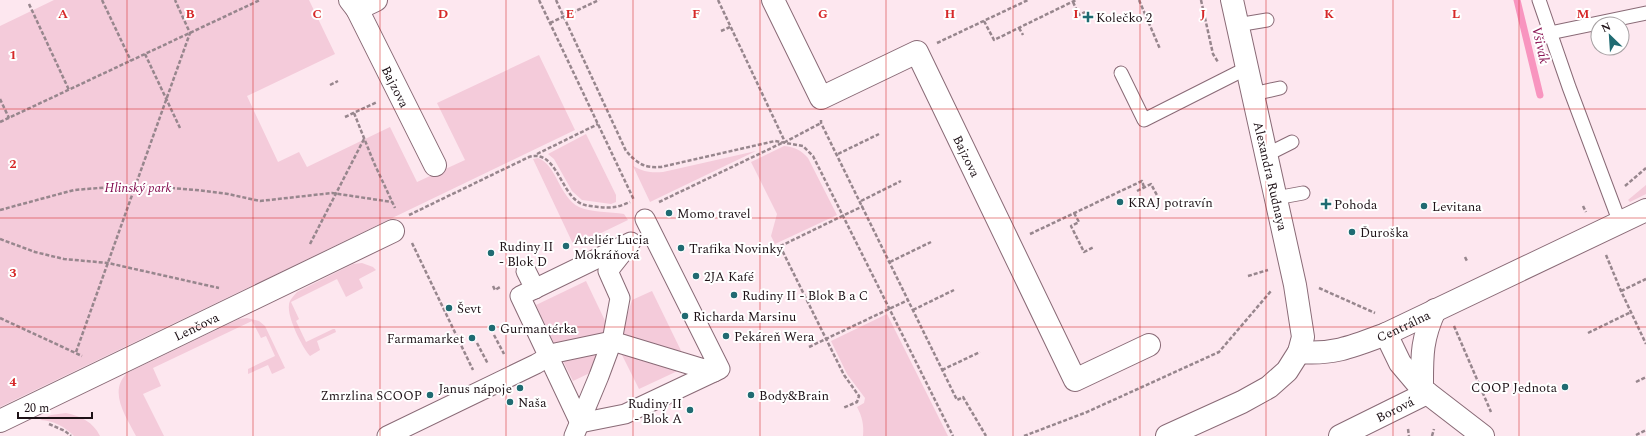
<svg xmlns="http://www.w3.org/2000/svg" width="1646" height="436" font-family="Spectral,serif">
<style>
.green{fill:#f4cbda}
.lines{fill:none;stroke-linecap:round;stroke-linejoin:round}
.stream{stroke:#f895bf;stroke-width:7}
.service-casing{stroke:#896a76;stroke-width:15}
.pedestrian-casing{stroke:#896a76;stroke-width:21}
.minor-casing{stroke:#896a76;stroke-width:24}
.path{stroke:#97868d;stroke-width:2.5;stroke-dasharray:4 2;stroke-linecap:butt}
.service{stroke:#fff;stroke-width:13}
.pedestrian{stroke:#fff;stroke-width:19}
.minor{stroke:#fff;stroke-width:22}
.grid{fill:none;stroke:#d62828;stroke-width:1;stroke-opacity:0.55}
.poi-dot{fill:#1f6b72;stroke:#fff;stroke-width:1.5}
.labels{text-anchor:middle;stroke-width:4;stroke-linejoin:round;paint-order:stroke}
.poi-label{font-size:13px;fill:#1e1217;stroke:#fff;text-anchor:start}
.street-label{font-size:13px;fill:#1e1217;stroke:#fff}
.park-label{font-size:13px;font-style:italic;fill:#830b4e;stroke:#fff}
.water-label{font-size:14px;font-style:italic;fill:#8c1856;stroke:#fff}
.grid-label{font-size:13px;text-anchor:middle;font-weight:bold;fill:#d62828;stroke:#fff;stroke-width:4;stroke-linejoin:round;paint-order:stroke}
</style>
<rect width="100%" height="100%" fill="#fde7ef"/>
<g class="green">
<path d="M54,0H309L335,54L247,96L278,162L299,152L307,167L390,127L417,182L465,160L437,103L539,55L575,130L0,407V26Z"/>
<path d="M586,134L616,195V202L611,204L582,200L572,191L554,159L548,154Z"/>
<path d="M784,146C795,147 801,150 808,158L837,215L775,244L771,236L777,214L751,162Z"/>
<path d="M756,151L650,202L633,166C644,172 651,173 663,172Z"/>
<path d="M538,158C557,165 559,197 579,207C590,212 611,212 624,214L628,220L574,246L533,159Z"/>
<path d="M1646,185V194L1630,202L1628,200Z"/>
<path d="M362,263L373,267L376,270L359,279L363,288L346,297L337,279L291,302L299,319L296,321L306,342L333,329H335L336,332L317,341L320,350L310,356C302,347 287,317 289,305C289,300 294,296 297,292L353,264Z"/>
<path d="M586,281L608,327L605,336L556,347L536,305Z"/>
<path d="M652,291L685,359L620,338L632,300Z"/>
<path d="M887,314L948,436H863C864,425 862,416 857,407L864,403L865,398L847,374L831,341Z"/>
<path d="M247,318L259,321L265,326L285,368L272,374L268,365L248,374V369L275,356L266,336L261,338L252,321L153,368L161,386L143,394L164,436H136C126,416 108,392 127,373L239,319Z"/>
<path d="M601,347L594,371L573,381L560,355Z"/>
<path d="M619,349L684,368L639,389Z"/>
<path d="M66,413C81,416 93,422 100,436H74C64,426 54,421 40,420L51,415Z"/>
</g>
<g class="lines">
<path class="stream" d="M1517,0L1540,95"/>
<g class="service-casing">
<g id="service">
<path d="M1539,0L1569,87L1620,223"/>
<path d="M1237,25L1267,20"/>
<path d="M1550,33L1646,13"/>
<path d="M1121,73L1144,120L1247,68"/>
<path d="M1253,94L1280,88"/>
<path d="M1266,155L1292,142"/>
<path d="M1276,198L1303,193"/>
</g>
</g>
<g class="pedestrian-casing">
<g id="pedestrian">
<path d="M631,242L520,296L580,423L625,414L714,372"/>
<path d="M526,271L535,289"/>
<path d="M387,436L536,364L555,353L612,341L714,372L720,369L645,219"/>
<path d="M574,436L599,376L612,341L620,298L608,271L627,247"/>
</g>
</g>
<g class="minor-casing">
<g id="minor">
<path id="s1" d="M350,0L357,9L435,165"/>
<path id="s2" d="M773,0L821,98L917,52L1075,380L1149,345"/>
<path d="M357,9L376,0"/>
<path d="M1386,334L1400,363L1422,389L1483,436"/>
<path id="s3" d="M1299,352C1334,355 1354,346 1386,334L1646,210"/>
<path d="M1422,389C1422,357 1421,340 1435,310"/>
<path id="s4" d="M0,421L393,231"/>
<path d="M1167,436L1242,402L1269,387L1287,371L1299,352L1303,337L1295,285L1232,0"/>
<path id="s5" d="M1340,436L1427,393"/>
</g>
</g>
<g class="path">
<path d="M102,0L131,61"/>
<path d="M539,0L634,200"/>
<path d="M556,0L626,151C638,164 644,168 661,167L775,141L803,146L813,156L953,436"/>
<path d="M718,0L785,142L821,123"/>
<path d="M1139,0L1160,49"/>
<path d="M1201,0L1213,54L1218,62"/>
<path d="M1073,2L1079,15L1085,12"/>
<path d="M29,4L69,90"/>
<path d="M984,21L994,40L1076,0"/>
<path d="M550,23L599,0"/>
<path d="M1019,28L1023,35"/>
<path d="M721,31L730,27"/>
<path d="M937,43L1028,0"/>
<path d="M145,54L180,128"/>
<path d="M330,85L338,81"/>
<path d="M0,99L9,118"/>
<path d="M354,113L374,163L395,208"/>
<path d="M345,117L377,102"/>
<path d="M821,120V123L957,400L963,397L986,436"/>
<path d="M0,122L260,0"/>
<path d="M537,154L598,124"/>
<path d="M838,154L879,134"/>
<path d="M1625,186L1646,168"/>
<path d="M1137,191L1151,184L1159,199"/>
<path d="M861,201L901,181"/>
<path d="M659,202L784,142"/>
<path d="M1583,206L1586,212"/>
<path d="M0,210L74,190L136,185L196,190L228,194L260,201L332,193L392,202"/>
<path d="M1074,213L1079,222L1071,226L1084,252L1094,247"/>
<path d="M409,215L529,157C555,149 560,189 577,201C583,206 591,206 598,207C613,208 616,208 630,202"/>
<path d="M1030,234L1142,181L1144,187"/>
<path d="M0,239L35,252L64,259L108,263L219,288"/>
<path d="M412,243L473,370"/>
<path d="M310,244L364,139"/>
<path d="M780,246L844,375L859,396L857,402L843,408"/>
<path d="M764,254L863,206"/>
<path d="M1606,255L1621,291L1646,344"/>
<path d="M1465,257L1467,261"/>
<path d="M890,262L931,242"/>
<path d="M1248,276L1268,270"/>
<path d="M493,286L495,290L500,287"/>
<path d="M1319,288L1375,313"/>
<path d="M1621,291L1646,279"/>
<path d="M913,310L954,290"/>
<path d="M0,318L82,356"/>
<path d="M1454,326L1491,412"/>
<path d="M1588,333L1631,312"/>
<path d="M494,335L504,354"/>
<path d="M477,343L488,364"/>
<path d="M809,347L908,300"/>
<path d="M76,352L190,33L175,0"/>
<path d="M942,370L980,352"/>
<path d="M1636,382L1646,377"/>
<path d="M49,424L65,431L71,436"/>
<path d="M1408,429L1409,436"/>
<path d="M1636,435L1646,430"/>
<path d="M1024,436L1087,412L1219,352L1271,291"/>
<path d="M1432,436L1434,429"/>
</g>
<use href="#service" class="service"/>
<use href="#pedestrian" class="pedestrian"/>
<use href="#minor" class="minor"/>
</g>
<path class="grid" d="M127,0V436M253,0V436M380,0V436M506,0V436M633,0V436M760,0V436M886,0V436M1013,0V436M1140,0V436M1266,0V436M1393,0V436M1519,0V436M0,109H1646M0,218H1646M0,327H1646"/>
<g class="poi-dot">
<path d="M1086 11h4v4h4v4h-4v4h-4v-4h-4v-4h4z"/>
<circle cx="1120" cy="202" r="4"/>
<path d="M1324 198h4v4h4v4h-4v4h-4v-4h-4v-4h4z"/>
<circle cx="1424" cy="206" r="4"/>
<circle cx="669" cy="213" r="4"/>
<circle cx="1352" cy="232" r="4"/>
<circle cx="566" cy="246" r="4"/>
<circle cx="681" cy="248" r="4"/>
<circle cx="491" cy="253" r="4"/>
<circle cx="696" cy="276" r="4"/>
<circle cx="734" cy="295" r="4"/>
<circle cx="449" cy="308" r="4"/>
<circle cx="685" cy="316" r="4"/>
<circle cx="492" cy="328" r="4"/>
<circle cx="726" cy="336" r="4"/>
<circle cx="472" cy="338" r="4"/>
<circle cx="1565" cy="387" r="4"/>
<circle cx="520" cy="388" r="4"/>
<circle cx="430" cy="395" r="4"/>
<circle cx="751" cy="395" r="4"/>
<circle cx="510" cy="402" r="4"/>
<circle cx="690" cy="410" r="4"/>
</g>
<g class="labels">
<g class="poi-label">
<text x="1096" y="22">Kolečko 2</text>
<text x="1128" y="207">KRAJ potravín</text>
<text x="1334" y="209">Pohoda</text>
<text x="1432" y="211">Levitana</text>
<text x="677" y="218">Momo travel</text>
<text x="1360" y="237">Ďuroška</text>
<text x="574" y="244">Ateliér Lucia<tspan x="574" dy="15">Mokráňová</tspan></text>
<text x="499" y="251">Rudiny II<tspan x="499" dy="15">- Blok D</tspan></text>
<text x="689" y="253">Trafika Novinky</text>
<text x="704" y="281">2JA Kafé</text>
<text x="742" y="300">Rudiny II - Blok B a C</text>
<text x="457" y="313">Ševt</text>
<text x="693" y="321">Richarda Marsinu</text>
<text x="500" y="333">Gurmantérka</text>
<text x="734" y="341">Pekáreň Wera</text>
<text x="464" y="343" text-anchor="end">Farmamarket</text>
<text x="1557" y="392" text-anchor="end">COOP Jednota</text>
<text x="512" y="393" text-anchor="end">Janus nápoje</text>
<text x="422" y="400" text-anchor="end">Zmrzlina SCOOP</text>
<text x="759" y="400">Body&amp;Brain</text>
<text x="518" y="407">Naša</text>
<text x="682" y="408" text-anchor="end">Rudiny II<tspan x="682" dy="15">- Blok A</tspan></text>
</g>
<g class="street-label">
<text dy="5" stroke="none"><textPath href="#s1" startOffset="98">Bajzova</textPath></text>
<text dy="5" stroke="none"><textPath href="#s2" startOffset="331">Bajzova</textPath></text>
<text transform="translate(1271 176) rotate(77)" y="5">Alexandra Rudnaya</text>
<text dy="5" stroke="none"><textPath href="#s3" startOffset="109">Centrálna</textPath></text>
<text dy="5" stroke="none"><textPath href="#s4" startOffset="218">Lenčova</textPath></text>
<text dy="5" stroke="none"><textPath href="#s5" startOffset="61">Borová</textPath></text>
</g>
<g class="park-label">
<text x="138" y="192">Hlinský park</text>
</g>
<g class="water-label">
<text transform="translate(1541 45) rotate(77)" y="5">Všivák</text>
</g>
</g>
<g class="grid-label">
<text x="63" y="18">A</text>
<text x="190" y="18">B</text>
<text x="317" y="18">C</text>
<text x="443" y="18">D</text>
<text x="570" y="18">E</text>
<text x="696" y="18">F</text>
<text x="823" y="18">G</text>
<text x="950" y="18">H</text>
<text x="1076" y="18">I</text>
<text x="1203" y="18">J</text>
<text x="1329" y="18">K</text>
<text x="1456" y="18">L</text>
<text x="1583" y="18">M</text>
<text x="13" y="59">1</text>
<text x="13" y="168">2</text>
<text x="13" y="277">3</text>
<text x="13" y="386">4</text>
</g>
<g transform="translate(1610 36) rotate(335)"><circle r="19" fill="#ffffff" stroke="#a5a0a2"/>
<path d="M0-3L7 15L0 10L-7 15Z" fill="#1f6b72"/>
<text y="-6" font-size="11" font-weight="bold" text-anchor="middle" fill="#1e1217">N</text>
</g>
<path d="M18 412v6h74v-6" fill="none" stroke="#1e1217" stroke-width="2"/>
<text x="24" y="412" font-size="12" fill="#1e1217" stroke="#ffffff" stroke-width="3" paint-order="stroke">20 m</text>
</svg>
